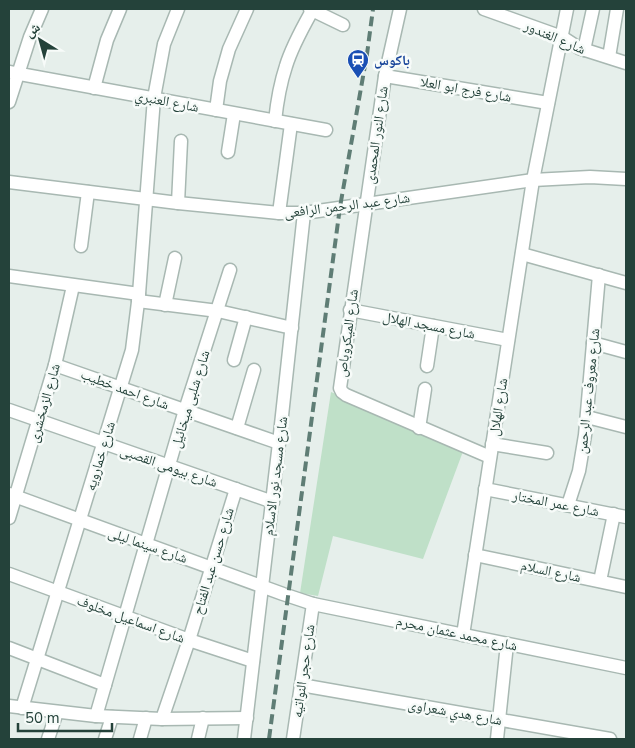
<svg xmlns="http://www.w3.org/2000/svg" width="635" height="748" font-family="'Nunito Sans','Noto Naskh Arabic',sans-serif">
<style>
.green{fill:#bfe0c8}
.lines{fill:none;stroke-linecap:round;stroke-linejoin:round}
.minor-casing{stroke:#a8b8b2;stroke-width:15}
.minor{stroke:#fff;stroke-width:12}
.rail{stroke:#5f7d75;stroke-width:4;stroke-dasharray:10 5;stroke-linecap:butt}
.labels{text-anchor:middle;stroke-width:5;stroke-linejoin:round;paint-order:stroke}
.street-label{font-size:14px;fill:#24423a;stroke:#f7fbf9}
.transit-label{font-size:14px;font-weight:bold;fill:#164399;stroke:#f7fbf9;text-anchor:start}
</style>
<rect width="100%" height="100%" fill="#e6efeb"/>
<path class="green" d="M331,392L465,446L423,559L333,536L318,596L300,593Z"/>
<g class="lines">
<g class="minor-casing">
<g id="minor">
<path d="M310,9L343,25"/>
<path d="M400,9L385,76L340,388L342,392L346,395L490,457"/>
<path d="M484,9L562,37L579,48L626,63"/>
<path d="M584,50L593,9"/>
<path d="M609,57L617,9"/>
<path d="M9,72L326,130"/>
<path d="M385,76L548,103"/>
<path d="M94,88L107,40L120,9"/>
<path d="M9,102L30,37L42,9"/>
<path d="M216,110L220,81L229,49L247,9"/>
<path d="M275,121C277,102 280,84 286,66C292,46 303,27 313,9"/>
<path d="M228,152L234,114"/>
<path d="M9,182L178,203L279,213H304L533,180L590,177L626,179"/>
<path d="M178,203L181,141"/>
<path d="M279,213L291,124"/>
<path d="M81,246L88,192"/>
<path d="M522,254L626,283"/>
<path d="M9,276L139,294"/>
<path d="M138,301L218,311L292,328"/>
<path d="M165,305L175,258"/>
<path d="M350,310L508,340"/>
<path d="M593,343L626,352"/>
<path d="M234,360L246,317"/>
<path d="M55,365L279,443"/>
<path d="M427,366L433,326"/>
<path d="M9,410L273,502"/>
<path d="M587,417L626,427"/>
<path d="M237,428L254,370"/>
<path d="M419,428L425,389"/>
<path d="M492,444L547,453"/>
<path d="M485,489L626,517"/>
<path d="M9,494L283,594L313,604L626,668"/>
<path d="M568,505L579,471L585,435L599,275"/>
<path d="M9,518L55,365L73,286"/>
<path d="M475,555L626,587"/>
<path d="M9,574L189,640L253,661"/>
<path d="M600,581L614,514"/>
<path d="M463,635L533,180L567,9"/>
<path d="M9,648L105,685"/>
<path d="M301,685L610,739"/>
<path d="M9,706L96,716L162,719L247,718"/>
<path d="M22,708L132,350L139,294L154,98L164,44L178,9"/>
<path d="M96,716L185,410L230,270"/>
<path d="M162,719L189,640L236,489"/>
<path d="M48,739L57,712"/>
<path d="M105,739L112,717"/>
<path d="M140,739L146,718"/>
<path d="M198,739L203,718"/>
<path d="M244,739L279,443L304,213"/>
<path d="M293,739L313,604"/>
<path d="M497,739L507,644"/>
</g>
</g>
<use href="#minor" class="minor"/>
<path class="rail" d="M269,739L340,207L367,54L373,9"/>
</g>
<defs>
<g id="station-pin" transform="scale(1.125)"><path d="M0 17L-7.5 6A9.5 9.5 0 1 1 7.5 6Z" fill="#1a4fb4" stroke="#f7fbf9"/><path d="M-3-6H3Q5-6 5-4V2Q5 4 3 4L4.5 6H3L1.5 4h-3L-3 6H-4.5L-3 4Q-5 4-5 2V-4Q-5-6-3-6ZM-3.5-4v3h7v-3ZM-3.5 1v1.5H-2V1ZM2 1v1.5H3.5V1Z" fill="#fff"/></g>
</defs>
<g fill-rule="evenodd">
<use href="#station-pin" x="358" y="60"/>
</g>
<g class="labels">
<g class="street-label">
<text transform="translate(555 37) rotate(23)" y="5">شارع الغندور</text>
<text transform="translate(466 89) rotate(10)" y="5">شارع فرج ابو العلا</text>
<text transform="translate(167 101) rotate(11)" y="5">شارع العنبري</text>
<text transform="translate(376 135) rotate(-82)" y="5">شارع النور المحمدى</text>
<text transform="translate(347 205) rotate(-7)" y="5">شارع عبد الرحمن الرافعى</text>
<text transform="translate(429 325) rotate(11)" y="5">شارع مسجد الهلال</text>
<text transform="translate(347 333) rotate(-82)" y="5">شارع الميكروباص</text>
<text transform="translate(125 389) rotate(20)" y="5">شارع احمد خطيب</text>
<text transform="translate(588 391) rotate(-84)" y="5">شارع معروف عبد الرحمن</text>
<text transform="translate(190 399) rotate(-73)" y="5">شارع شلبى ميخائيل</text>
<text transform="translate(44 403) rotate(-74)" y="5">شارع الزمخشرى</text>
<text transform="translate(498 407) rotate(-81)" y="5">شارع الهلال</text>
<text transform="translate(100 456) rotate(-73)" y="5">شارع خمارويه</text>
<text transform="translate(169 466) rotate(19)" y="5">شارع بيومى القصبى</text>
<text transform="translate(275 476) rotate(-83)" y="5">شارع مسجد نور الاسلام</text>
<text transform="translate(556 503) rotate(11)" y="5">شارع عمر المختار</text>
<text transform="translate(148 545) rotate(19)" y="5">شارع سينما ليلى</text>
<text transform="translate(213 561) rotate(-73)" y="5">شارع حسن عبد الفتاح</text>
<text transform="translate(551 571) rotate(12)" y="5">شارع السلام</text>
<text transform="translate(131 619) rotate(20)" y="5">شارع اسماعيل مخلوف</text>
<text transform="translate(457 633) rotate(12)" y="5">شارع محمد عثمان محرم</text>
<text transform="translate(303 671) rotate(-82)" y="5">شارع حجر النواتيه</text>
<text transform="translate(455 712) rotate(10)" y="5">شارع هدي شعراوى</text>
</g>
<g class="transit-label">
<text x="374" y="65">باكوس</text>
</g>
</g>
<rect width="635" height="748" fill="none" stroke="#24423a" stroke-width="20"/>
<g transform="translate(40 40) rotate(323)" stroke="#f7fbf9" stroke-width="4" paint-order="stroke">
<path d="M0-4L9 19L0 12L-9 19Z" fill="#24423a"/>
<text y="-8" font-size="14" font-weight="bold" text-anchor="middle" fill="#24423a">ش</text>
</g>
<path d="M18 723v8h94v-8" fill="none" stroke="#24423a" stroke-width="2.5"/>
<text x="25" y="723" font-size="15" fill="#24423a" stroke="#f7fbf9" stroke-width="4" paint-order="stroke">50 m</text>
</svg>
